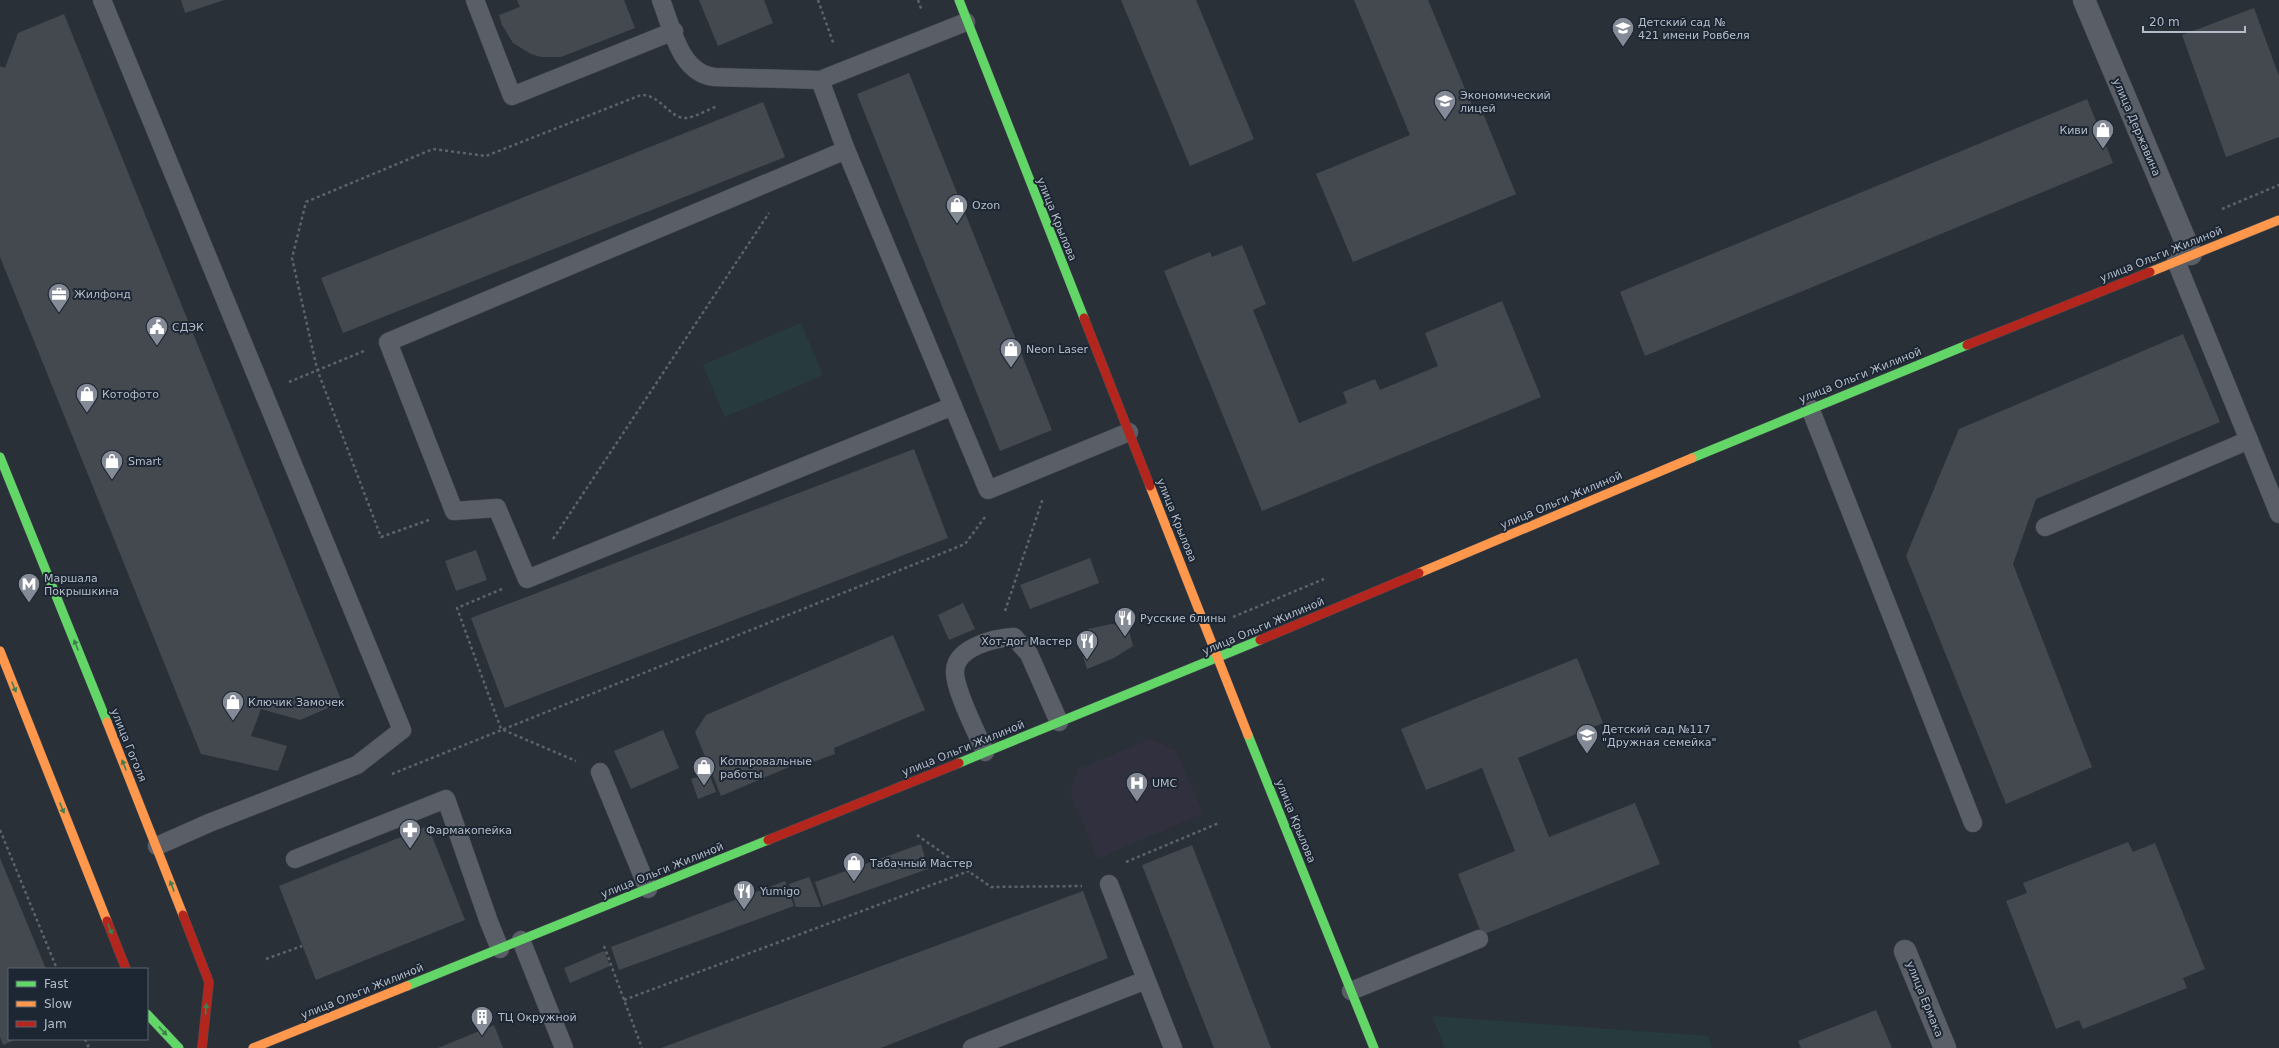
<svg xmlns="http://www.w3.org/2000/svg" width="2279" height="1048" font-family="'DejaVu Sans',sans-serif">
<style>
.medical{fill:#31303e}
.green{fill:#273a3e}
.building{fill:#444950}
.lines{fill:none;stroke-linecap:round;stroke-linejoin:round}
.lane-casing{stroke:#484c53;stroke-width:19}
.street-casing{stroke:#484c53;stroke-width:23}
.fast-casing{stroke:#484c53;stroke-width:10}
.slow-casing{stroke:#484c53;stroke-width:10}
.jam-casing{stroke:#484c53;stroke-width:10}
.path{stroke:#5d636a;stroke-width:2.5;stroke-dasharray:3 3;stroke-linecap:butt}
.lane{stroke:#5a5e66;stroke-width:18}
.street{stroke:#5a5e66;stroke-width:22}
.fast{stroke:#63d668;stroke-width:9}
.slow{stroke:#ff974d;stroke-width:9}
.jam{stroke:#b3261e;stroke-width:9}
.oneway{fill:#407e4e}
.labels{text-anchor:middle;stroke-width:4;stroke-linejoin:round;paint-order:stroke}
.poi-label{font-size:11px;fill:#b4bcc9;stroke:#1d2633;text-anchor:start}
.street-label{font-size:11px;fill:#b4bcc9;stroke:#1d2633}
</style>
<rect width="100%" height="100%" fill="#2a3038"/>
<path class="medical" d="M1151,739L1176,751L1203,813L1098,859L1070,793L1078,769Z"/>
<g class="green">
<path d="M801,323L823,375L725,417L703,365Z"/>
<path d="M1432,1016L1708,1036L1713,1048H1445Z"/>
</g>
<g class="building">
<path d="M181,0H224L185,13Z"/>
<path d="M517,0H624L635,28L561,57H541L531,54L513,43L502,25L499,15L520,7Z"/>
<path d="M699,0H764L773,23L718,46Z"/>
<path d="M1121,0H1196L1254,139L1190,166Z"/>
<path d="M1354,0H1428L1473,108L1480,106L1516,194L1353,262L1316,174L1410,135Z"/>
<path d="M2254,8L2279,76V137L2226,157L2182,35Z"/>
<path d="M64,14L342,702L300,720L261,709L251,736L287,746L278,771L201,754L0,257V66L5,68L18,33Z"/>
<path d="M909,73L1052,430L1000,451L857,94Z"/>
<path d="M2087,99L2113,163L1645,356L1620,292Z"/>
<path d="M763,102L785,157L343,333L321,278Z"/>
<path d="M1242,245L1266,304L1253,310L1299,423L1347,403L1343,392L1375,379L1380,390L1438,366L1425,333L1502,301L1541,397L1262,511L1164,271L1210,252L1212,257Z"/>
<path d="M2183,334L2220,422L2036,499L2013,564L2092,767L2006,804L1906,556L1959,429Z"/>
<path d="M914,449L948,538L505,708L471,618Z"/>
<path d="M476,550L487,580L456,591L445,561Z"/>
<path d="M1090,558L1099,583L1030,609L1020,585Z"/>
<path d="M963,603L975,629L949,640L938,615Z"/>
<path d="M1111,624L1128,627L1133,646L1114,658L1087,669L1083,656L1088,629Z"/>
<path d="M893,635L925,710L834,748L835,754L810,763L808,759L721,796L695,732L706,715Z"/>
<path d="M1577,658L1603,723L1518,758L1549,837L1635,803L1660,864L1482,935L1458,874L1515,851L1482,768L1426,790L1401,729Z"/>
<path d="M663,730L679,768L631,789L614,751Z"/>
<path d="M709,773L716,792L698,799L691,779Z"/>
<path d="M428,826L465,920L316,980L279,886Z"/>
<path d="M2128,842L2133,852L2155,843L2205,969L2183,978L2187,988L2083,1029L2079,1020L2056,1029L2006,901L2027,893L2023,883Z"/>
<path d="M921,844L928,869L823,906L815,882Z"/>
<path d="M1192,845L1271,1048H1214L1142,865Z"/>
<path d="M0,858L46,969H9V1039H17L3,1045L0,1037Z"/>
<path d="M809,877L821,907H796L789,884Z"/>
<path d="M785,881L794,906L619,970L611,947Z"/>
<path d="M1083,891L1108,958L881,1048H661Z"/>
<path d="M604,951L610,966L570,983L564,968Z"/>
<path d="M1876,1010L1892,1048H1801L1798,1041Z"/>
<path d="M494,1025L503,1048H438Z"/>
</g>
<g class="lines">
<g class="lane-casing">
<g id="lane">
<path d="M102,0L402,730L357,765L209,823L157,846"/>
<path d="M475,0L512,96L674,31"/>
<path d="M661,0C672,28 680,73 714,77L820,80L966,22"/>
<path d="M820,80L846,150L988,490L1129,432"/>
<path d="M846,150L388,342L454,511L497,508L527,579L953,406"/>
<path d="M2176,261L2279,514"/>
<path d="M1810,408L1973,823"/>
<path d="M2045,527L2249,440"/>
<path d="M985,752C977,733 954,689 955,671C956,647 995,638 1014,637L1029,654L1059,722"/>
<path d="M600,772L648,889"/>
<path d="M295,859L446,799L489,922L500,949"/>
<path d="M1109,884L1173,1048"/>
<path d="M521,940L564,1048"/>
<path d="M1351,991L1479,939"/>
<path d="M972,1048L1146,980"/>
</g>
</g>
<g class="street-casing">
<g id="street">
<path d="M2084,0L2191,254"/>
<path d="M1905,951L1945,1048"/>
</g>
</g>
<g class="fast-casing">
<g id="fast">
<path d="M959,0L1084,318"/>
<path d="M0,457L107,722"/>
<path d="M1692,458L1967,345"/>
<path d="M1248,735L1374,1048"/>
<path d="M959,763L1260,640"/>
<path d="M407,986L768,840"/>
<path d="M147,1014L179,1048"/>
</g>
</g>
<g class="slow-casing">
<g id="slow">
<path d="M2150,272L2279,220"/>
<path d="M1150,486L1248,735"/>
<path d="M1419,573L1692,458"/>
<path d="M0,651L107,921"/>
<path d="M107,722L183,915"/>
<path d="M253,1048L407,986"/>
</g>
</g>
<g class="jam-casing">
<g id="jam">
<path d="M1084,318L1150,486"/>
<path d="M1967,345L2150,272"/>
<path d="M1260,640L1419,573"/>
<path d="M768,840L959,763"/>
<path d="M183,915L209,982L202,1048"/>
<path d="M107,921L126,969"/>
</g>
</g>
<g class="path">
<path d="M818,0L834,45"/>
<path d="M918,0L922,11"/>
<path d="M2222,209L2279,185"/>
<path d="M289,382L364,351"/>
<path d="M429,520L381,537L317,369L292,258L306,202L433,149L486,156L641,95C660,94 670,119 686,118C696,117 709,109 718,106"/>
<path d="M553,539L769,213"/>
<path d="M502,589L457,608L501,729L576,761"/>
<path d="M1005,611L1043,498"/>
<path d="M1233,617L1324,579"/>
<path d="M392,774L965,544L985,517"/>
<path d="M0,830L57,969"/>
<path d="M917,835L991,887L1082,886"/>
<path d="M1126,862L1219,823"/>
<path d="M604,946L642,1048"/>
<path d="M266,959L302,946"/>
<path d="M624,1000L969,871"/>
<path d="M85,1039L89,1048"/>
</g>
<use href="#lane" class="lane"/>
<use href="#street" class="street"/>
<use href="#fast" class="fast"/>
<use href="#slow" class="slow"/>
<use href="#jam" class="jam"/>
</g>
<defs><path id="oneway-solid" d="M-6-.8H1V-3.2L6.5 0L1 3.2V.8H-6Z"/></defs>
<g class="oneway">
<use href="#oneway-solid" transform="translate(76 645) rotate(-112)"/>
<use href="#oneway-solid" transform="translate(14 687) rotate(68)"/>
<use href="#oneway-solid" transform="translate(124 765) rotate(-112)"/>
<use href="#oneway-solid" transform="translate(62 808) rotate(68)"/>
<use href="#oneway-solid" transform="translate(172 886) rotate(-111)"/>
<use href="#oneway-solid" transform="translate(110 929) rotate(68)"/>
<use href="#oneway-solid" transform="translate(206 1009) rotate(-84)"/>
<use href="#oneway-solid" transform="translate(163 1031) rotate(47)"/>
</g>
<defs>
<g id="school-pin" transform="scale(1.15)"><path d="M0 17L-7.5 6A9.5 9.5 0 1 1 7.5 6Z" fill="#848b96" stroke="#1d2633"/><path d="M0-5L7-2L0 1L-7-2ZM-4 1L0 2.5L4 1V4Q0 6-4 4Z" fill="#fff"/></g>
<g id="shop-pin" transform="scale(1.15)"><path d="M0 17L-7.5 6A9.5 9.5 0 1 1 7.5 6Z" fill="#848b96" stroke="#1d2633"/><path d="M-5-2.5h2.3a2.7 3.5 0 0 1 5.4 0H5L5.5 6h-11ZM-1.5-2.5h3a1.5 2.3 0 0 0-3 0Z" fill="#fff"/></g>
<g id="office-pin" transform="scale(1.15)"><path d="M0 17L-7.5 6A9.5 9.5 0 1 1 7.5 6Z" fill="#848b96" stroke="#1d2633"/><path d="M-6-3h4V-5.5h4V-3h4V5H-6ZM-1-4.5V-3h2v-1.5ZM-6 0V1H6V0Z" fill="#fff"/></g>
<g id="civic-pin" transform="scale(1.15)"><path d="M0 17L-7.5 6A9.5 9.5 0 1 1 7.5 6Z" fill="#848b96" stroke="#1d2633"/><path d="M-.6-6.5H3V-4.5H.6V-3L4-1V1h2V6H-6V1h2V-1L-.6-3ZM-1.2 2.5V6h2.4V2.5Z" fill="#fff"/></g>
<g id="metro-pin" transform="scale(1.15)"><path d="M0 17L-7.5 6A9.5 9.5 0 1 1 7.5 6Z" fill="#848b96" stroke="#1d2633"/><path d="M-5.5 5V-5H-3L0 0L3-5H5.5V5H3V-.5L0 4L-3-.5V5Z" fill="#fff"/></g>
<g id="restaurant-pin" transform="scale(1.15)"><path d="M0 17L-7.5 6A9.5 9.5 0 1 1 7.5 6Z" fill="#848b96" stroke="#1d2633"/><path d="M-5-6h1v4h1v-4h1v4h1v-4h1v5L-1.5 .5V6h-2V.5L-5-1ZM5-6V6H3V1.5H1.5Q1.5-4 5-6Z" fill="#fff"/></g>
<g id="hospital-pin" transform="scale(1.15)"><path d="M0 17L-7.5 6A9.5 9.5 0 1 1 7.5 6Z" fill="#848b96" stroke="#1d2633"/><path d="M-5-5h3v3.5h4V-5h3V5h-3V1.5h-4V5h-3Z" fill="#fff"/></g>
<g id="pharmacy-pin" transform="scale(1.15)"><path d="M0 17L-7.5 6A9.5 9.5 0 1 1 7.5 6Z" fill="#848b96" stroke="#1d2633"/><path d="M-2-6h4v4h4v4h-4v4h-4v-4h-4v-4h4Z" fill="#fff"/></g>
<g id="building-pin" transform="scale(1.15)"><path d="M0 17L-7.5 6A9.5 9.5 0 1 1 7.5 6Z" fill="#848b96" stroke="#1d2633"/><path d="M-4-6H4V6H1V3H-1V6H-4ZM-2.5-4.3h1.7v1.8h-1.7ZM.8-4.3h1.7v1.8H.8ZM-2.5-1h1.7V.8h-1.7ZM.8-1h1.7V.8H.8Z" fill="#fff"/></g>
</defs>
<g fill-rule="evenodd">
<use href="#school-pin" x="1623" y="28"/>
<use href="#school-pin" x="1445" y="101"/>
<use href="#shop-pin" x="2103" y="130"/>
<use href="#shop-pin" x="957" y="205"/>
<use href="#office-pin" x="59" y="294"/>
<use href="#civic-pin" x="157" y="327"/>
<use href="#shop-pin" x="1011" y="349"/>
<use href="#shop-pin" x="87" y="394"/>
<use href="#shop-pin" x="112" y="461"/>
<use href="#metro-pin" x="29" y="584"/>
<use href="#restaurant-pin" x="1125" y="618"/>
<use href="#restaurant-pin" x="1087" y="641"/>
<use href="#shop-pin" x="233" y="702"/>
<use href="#school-pin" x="1587" y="735"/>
<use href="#shop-pin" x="704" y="767"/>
<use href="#hospital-pin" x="1137" y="783"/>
<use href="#pharmacy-pin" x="410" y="830"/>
<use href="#shop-pin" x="854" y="863"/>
<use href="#restaurant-pin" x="744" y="891"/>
<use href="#building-pin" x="482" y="1017"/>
</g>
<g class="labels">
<g class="poi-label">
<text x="1638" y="26">Детский сад №<tspan x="1638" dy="13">421 имени Ровбеля</tspan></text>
<text x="1460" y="99">Экономический<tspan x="1460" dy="13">лицей</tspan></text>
<text x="2088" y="134" text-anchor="end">Киви</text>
<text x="972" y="209">Ozon</text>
<text x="74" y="298">Жилфонд</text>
<text x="172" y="331">СДЭК</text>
<text x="1026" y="353">Neon Laser</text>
<text x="102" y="398">Котофото</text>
<text x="128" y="465">Smart</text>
<text x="44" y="582">Маршала<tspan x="44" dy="13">Покрышкина</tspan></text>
<text x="1140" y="622">Русские блины</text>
<text x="1072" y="645" text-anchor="end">Хот-дог Мастер</text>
<text x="248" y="706">Ключик Замочек</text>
<text x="1602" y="733">Детский сад №117<tspan x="1602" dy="13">"Дружная семейка"</tspan></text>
<text x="720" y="765">Копировальные<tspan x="720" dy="13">работы</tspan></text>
<text x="1152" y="787">UMC</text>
<text x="426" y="834">Фармакопейка</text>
<text x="870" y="867">Табачный Мастер</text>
<text x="760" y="895">Yumigo</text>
<text x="498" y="1021">ТЦ Окружной</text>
</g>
<g class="street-label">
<text transform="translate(2137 127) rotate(67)" y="4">улица Державина</text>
<text transform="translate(1057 219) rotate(68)" y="4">улица Крылова</text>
<text transform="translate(2161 254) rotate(-22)" y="4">улица Ольги Жилиной</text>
<text transform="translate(1860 375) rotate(-22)" y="4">улица Ольги Жилиной</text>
<text transform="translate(1561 500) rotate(-23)" y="4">улица Ольги Жилиной</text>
<text transform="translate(1177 520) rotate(68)" y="4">улица Крылова</text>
<text transform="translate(1263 626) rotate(-23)" y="4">улица Ольги Жилиной</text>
<text transform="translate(129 745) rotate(68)" y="4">улица Гоголя</text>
<text transform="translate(963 748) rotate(-22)" y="4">улица Ольги Жилиной</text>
<text transform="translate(1296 821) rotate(68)" y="4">улица Крылова</text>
<text transform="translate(662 870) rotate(-22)" y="4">улица Ольги Жилиной</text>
<text transform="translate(362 991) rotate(-22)" y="4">улица Ольги Жилиной</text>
<text transform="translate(1925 999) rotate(68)" y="4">улица Ермака</text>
</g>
</g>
<rect x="8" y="968" width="140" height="72" fill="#1d2633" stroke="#59626f"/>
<rect x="16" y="981" width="20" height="6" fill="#63d668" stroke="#59626f"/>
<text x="44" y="988" font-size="12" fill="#b4bcc9">Fast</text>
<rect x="16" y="1001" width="20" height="6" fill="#ff974d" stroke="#59626f"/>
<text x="44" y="1008" font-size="12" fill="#b4bcc9">Slow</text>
<rect x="16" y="1021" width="20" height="6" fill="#b3261e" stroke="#59626f"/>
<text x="44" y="1028" font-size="12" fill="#b4bcc9">Jam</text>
<path d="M2143 26v6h102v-6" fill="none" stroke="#b4bcc9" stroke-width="2"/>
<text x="2149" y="26" font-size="12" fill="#b4bcc9" stroke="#1d2633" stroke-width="3" paint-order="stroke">20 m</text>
</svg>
